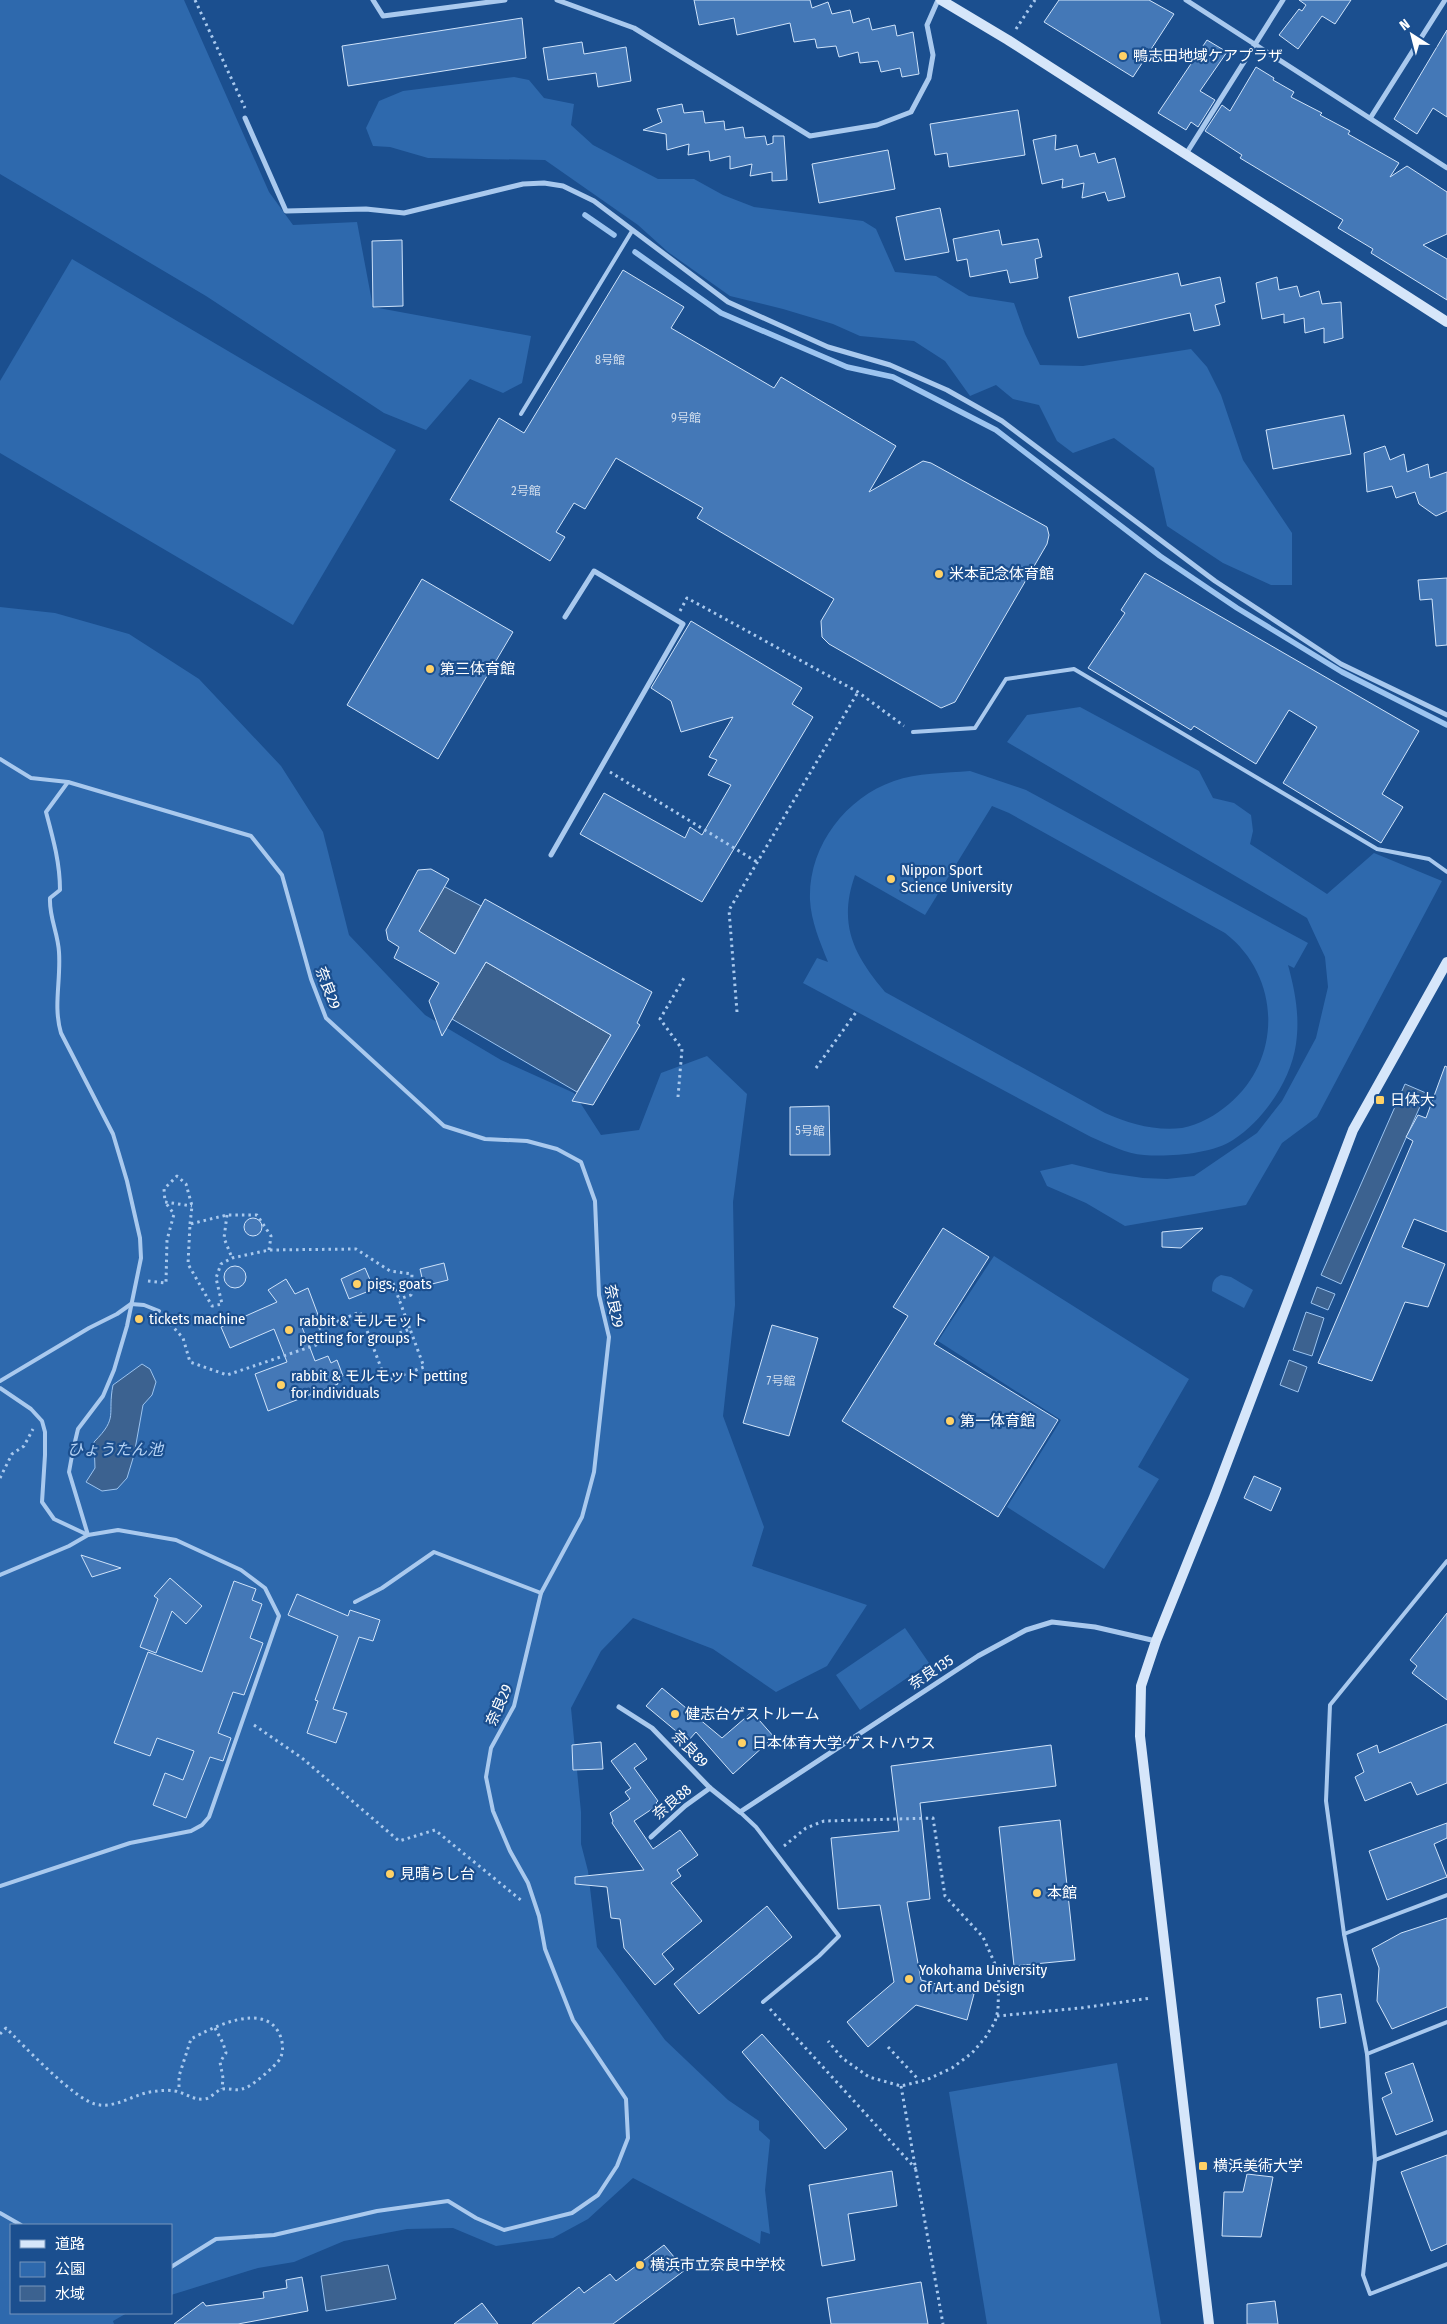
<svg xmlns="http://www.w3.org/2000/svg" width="1447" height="2324" font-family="'Fira Sans Condensed','Noto Sans JP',sans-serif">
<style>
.green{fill:#2e69ad;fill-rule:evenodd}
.water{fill:#3c6290;stroke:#9cc4f0}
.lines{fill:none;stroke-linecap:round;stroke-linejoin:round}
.stream{stroke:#9cc4f0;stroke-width:5.5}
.building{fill:#4478b7;stroke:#cfe3fa}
.path{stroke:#a9c9ee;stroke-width:3;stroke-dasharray:2.5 4;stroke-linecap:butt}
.lane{stroke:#a9c9ee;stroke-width:4}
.street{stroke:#a9c9ee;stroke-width:5}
.secondary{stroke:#d6e6fa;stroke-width:10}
.poi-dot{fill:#ffd166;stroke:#1b4f8f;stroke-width:2}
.labels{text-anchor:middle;stroke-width:4.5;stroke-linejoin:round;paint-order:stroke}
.number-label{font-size:12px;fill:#d0dded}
.poi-label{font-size:15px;fill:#fff;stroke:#1b4f8f;text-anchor:start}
.street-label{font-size:15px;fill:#fff;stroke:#1b4f8f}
.water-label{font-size:16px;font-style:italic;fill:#b5d3f5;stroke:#1b4f8f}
</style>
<rect width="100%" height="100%" fill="#1b4f8f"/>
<g class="green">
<path d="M0,0H184L269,192L293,225L357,222L373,307L531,336L522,383L503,393L470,379L426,430L384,413L206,296L0,174Z"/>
<path d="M514,77L529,80L544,98L574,104L571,125L593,145L658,179H694L723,195L754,207L863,221L876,229L895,272L936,276L969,296L1014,303L1025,334L1040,365L1083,366L1191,349L1207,367L1221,395L1243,460L1292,533V585H1271L1223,563L1167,526L1154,468L1114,438L1073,453L1057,441L1039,405L1013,399L996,385L970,396L945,361L914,341L860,336L833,324L783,309L730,296L668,252L638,225L545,160L428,158L390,147L373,146L366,128L379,101L403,91Z"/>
<path d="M72,259L396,450L293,625L0,453V381Z"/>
<path d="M0,607L55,613L129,634L199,679L281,766L323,832L349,935L425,1015L501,1060L574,1093L601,1135L639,1130L661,1073L707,1056L747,1094L733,1202L735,1305L723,1416L764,1527L752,1566L867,1605L827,1666L776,1692L713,1649L633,1618L601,1651L571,1708L581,1812V1844L588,1871L597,1947L665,2040L728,2100L759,2121V2130L770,2140L765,2190L770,2234L761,2231L760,2244L633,2178L588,2219L553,2238L496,2246L453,2228L407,2229L344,2241L294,2262L258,2268L171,2295V2225H11V2313H127L113,2321L114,2324H0Z"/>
<path d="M1080,707L1199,771L1213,798L1234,803L1251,815L1253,831L1250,844L1327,894L1374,853L1442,881L1317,1117L1282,1143L1246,1205L1125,1226L1086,1203L1047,1186L1040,1171L1072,1164L1109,1173L1143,1178L1167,1179L1194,1176L1257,1133L1282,1101L1316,1038L1328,987L1325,957L1307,918L1007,742L1027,715Z"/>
<path d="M970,771L1026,790L1308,943L1294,968L1288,965C1295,991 1300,1016 1296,1044C1291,1080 1264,1120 1233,1140C1212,1154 1169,1157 1144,1155C1126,1154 1108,1144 1091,1137L803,983L817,958L828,962C820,942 811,921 810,900C808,847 845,798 894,781C917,773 946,773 970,771ZM992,806L1009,813L1225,933C1281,976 1283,1059 1229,1104C1216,1115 1199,1125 1182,1128C1155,1131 1129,1124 1105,1113L885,992C853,954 838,924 855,875L925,915Z"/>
<path d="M994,1256L1189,1379L1138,1467L1159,1479L1104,1569L1007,1507L1061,1420L938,1341Z"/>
<path d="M1221,1275L1231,1277L1253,1290L1244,1308L1212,1291C1212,1282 1214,1278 1221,1275Z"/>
<path d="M905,1628L929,1663L860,1710L836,1675Z"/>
<path d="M1117,2063L1161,2324H987L949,2092Z"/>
</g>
<g class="water">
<path d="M430,879L481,906L455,954L405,923Z"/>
<path d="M486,962L611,1035L577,1092L452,1019Z"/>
<path d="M1405,1084L1426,1093L1341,1284L1321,1275Z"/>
<path d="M1317,1287L1335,1294L1328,1310L1311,1303Z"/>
<path d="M1306,1312L1324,1318L1312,1356L1293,1350Z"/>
<path d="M1289,1360L1307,1367L1298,1392L1280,1385Z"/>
<path d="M142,1364L150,1369L156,1382L152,1395L143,1405L134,1455L127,1478L117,1489L102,1491L86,1482L95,1468L94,1442C119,1417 107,1415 113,1385Z"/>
<path d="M388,2265L396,2299L326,2311L321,2276Z"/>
</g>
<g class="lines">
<g class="stream">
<path d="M585,215L614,235"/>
<path d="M635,252L721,313L847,367L893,377L996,430L1160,556L1237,608L1342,672L1447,725"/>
</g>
</g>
<g class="building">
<path d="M694,0H810L812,8L828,2L832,14L850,10L853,23L869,18L872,30L895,25L897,36L913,32L919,74L902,77L900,68L881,72L878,61L860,63L858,52L839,57L836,46L817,48L815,39L794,42L790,23L737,35L734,18L699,25Z"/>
<path d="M1059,0H1149L1174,14L1133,77L1044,22Z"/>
<path d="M1299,0H1351L1335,24L1322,16L1298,49L1279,35L1299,9L1302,11L1306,5Z"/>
<path d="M522,18L526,58L348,86L342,46Z"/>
<path d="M1447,30V117L1433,108L1417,134L1394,119Z"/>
<path d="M1207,40L1227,52L1200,91L1215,100L1198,127L1191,122L1186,130L1158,113Z"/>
<path d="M582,42L584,54L626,47L631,81L598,87L596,73L548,80L543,48Z"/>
<path d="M1256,67L1274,78L1273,80L1294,92L1291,97L1322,113L1320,115L1350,131L1348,134L1399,163L1390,177L1407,166L1447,192V234L1423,245L1447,259V300L1371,253L1373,249L1338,228L1343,220L1240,158L1242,155L1205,131L1222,105L1230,111Z"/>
<path d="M682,104L684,113L703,111L705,123L724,121L725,130L743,127L745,138L765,136L767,145L773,143V136H784L787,180L772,181V172L750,176L752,164L730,169V156L710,161L709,151L688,155L689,144L667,150L666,134L643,130L662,122L657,109Z"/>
<path d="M1018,110L1025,155L949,167L947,153L935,155L930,124Z"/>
<path d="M1056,135L1055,150L1077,145L1080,157L1095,153L1098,163L1115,158L1125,197L1108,201L1105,192L1082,198L1084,183L1062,188L1063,179L1042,184L1033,140Z"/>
<path d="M888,150L895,189L819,203L812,164Z"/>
<path d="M940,208L949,252L905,260L896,217Z"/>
<path d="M999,230L1002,245L1038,239L1042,257L1035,259L1038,278L1010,283L1007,270L970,277L967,259L957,261L953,239Z"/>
<path d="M402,240L403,306L373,307L372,241Z"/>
<path d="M623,270L684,307L671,328L774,388L781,377L896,446L869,492L923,461L931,463L1047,527L1049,535L1047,544L955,702L941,708L829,644L822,637L821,621L834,599L697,518L703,508L616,458L585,509L574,503L556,532L565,537L550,561L450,500L499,418L524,433Z"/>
<path d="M1178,273L1181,286L1220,277L1225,302L1215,305L1220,325L1194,331L1190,313L1078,338L1069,297Z"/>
<path d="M1277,277L1279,290L1297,286L1300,297L1319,291L1322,304L1341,302L1343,338L1324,343V328L1305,333L1304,318L1284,323V314L1262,319L1256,283Z"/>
<path d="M1344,415L1351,454L1273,469L1266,430Z"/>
<path d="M1385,446L1390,460L1404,454L1407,472L1428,464L1430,478L1447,472V511L1436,516L1419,504L1415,492L1396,498L1392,486L1367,492L1364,453Z"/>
<path d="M1145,573L1419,731L1382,794L1403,807L1381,843L1283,783L1317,727L1289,710L1256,764L1194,726L1191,730L1088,668L1125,613L1121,610Z"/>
<path d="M1447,578V645L1436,646L1432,599L1420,600L1418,580Z"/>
<path d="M422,579L513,632L438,759L347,705Z"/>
<path d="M691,621L802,688L792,704L813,717L702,902L580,834L604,793L685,838L690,827L702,835L731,785L708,775L717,760L709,757L733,717L681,732L671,701L651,688Z"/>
<path d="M431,869L449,879L419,931L455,954L485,899L652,992L637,1023L640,1025L593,1105L572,1101L611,1035L486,962L442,1036L429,1001L439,983L394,958L399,947L388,940L386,930L418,870Z"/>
<path d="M1445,1066L1447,1067V1232L1414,1219L1402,1247L1445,1264L1428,1307L1405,1302L1372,1381L1318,1363L1413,1141L1406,1137L1418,1115L1426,1118Z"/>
<path d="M829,1106L830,1155H790V1107Z"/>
<circle cx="253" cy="1227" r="9"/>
<path d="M943,1228L989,1257L934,1344L1058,1420L998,1517L842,1421L908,1316L893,1307Z"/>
<path d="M1203,1228L1181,1248L1162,1247V1232Z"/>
<path d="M444,1263L448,1280L424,1286L420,1269Z"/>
<circle cx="235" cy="1277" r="11"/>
<path d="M365,1268L374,1289L349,1299L341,1279Z"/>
<path d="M286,1279L295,1294L308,1288L320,1320L302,1327L315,1361L328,1356L331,1363L337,1360L343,1376L336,1379L338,1384L268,1411L255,1374L287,1362L274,1329L230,1348L221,1327L277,1302L268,1290Z"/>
<path d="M772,1325L818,1338L789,1436L743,1423Z"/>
<path d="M1254,1476L1281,1488L1271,1511L1244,1498Z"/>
<path d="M81,1555L121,1568L92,1577Z"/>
<path d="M170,1578L202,1606L186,1624L172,1611L156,1653L140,1647L158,1599L154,1596Z"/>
<path d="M234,1581L256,1589L252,1600L262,1604L250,1638L263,1643L244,1695L233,1692L218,1733L231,1738L223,1761L210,1757L186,1818L153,1805L165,1773L183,1780L194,1751L157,1738L150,1756L114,1743L148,1652L202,1672Z"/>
<path d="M297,1594L348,1616L350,1610L380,1620L373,1641L359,1637L333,1709L347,1713L336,1743L307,1733L318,1701L315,1700L338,1636L288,1615Z"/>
<path d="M1447,1613V1700L1412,1673L1417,1666L1410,1660Z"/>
<path d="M662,1688L722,1738L752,1712L774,1737L733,1774L696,1732L688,1741L646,1706Z"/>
<path d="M1447,1724V1783L1417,1795L1411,1782L1365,1801L1355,1777L1364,1772L1357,1754L1377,1745L1379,1753Z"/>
<path d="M601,1742L603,1769L573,1770L572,1745Z"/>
<path d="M635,1743L647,1759L634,1768L658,1801L656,1803L658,1805L634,1821L653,1849L680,1830L698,1855L677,1870L681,1876L671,1883L702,1921L662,1954L674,1969L655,1985L624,1948L620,1919L611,1918L607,1887L575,1884V1877L644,1870L612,1823L613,1821L610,1813L630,1799L625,1792L631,1788L611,1761Z"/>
<path d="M1051,1745L1056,1786L920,1803L930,1899L907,1902L921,1980L974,1994L967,2020L916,2005L868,2047L847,2022L894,1982L880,1905L838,1909L831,1838L899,1831L891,1766Z"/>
<path d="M1060,1820L1075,1960L1014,1966L999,1827Z"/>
<path d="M1447,1823V1838L1434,1844L1447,1877L1387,1900L1369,1851Z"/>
<path d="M767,1906L792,1937L699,2014L674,1984Z"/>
<path d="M1447,1918V2007L1392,2029L1377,2001L1379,1968L1372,1949L1401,1933Z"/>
<path d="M1341,1994L1346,2023L1320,2028L1317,1998Z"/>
<path d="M762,2034L847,2129L825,2149L742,2052Z"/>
<path d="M1413,2063L1433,2121L1396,2135L1382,2098L1392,2093L1385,2073Z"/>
<path d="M1447,2155V2244L1431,2251L1401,2172Z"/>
<path d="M892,2171L897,2206L848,2214L855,2260L822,2266L809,2185Z"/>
<path d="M1247,2174L1273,2177L1261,2237L1222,2236L1224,2192H1243Z"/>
<path d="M664,2245L685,2270L613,2324H532L579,2287L584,2293L610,2274L616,2281Z"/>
<path d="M302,2277L308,2311L238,2324H174L203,2302L206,2306L264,2298L263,2292L287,2288L286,2280Z"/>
<path d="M921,2282L928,2324H831L827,2298Z"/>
<path d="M1275,2301L1278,2324H1247V2304Z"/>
<path d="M482,2303L498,2324H454Z"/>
</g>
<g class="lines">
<g class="path">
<path d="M195,0L245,108"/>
<path d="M1016,29L1035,0"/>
<path d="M680,611L687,598L858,692L904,726"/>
<path d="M610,772L757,862"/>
<path d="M737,1012L729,910L858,692"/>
<path d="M816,1068L857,1011"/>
<path d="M678,1097L682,1049L660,1019L684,978"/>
<path d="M227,1215L224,1238L232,1258"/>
<path d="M190,1224L192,1206L186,1184L177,1176L164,1189L165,1202L192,1206"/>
<path d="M269,1250L271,1236L257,1215H227L190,1224L188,1264L212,1306L222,1304L216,1278L221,1264L232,1258L269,1250L356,1249L390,1271L412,1274L411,1295L399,1299"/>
<path d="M148,1281L166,1283L167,1240L174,1214L165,1202"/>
<path d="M393,1283L410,1329"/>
<path d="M166,1319L183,1338L190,1362L227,1375L316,1345V1330L360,1312L386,1381L424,1367L410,1329L372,1343"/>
<path d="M0,1478L12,1454L24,1446L33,1429"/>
<path d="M254,1725L302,1758L399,1841L435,1830L522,1901"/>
<path d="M784,1846L806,1828L824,1821L933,1818L945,1896L983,1937L999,1973L998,2010L995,2022L985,2038L972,2053L952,2068L926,2080L901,2086L869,2077L842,2058L828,2041"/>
<path d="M770,2009L916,2169"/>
<path d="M997,2016L1081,2008L1151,1998"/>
<path d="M215,2028L223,2043L226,2053L220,2062L223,2078L222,2089"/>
<path d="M0,2034L6,2028C23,2045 73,2098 95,2104C115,2110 136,2092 157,2091C163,2090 174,2090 179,2092C189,2095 194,2100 204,2099C211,2099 216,2090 223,2089C230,2088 236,2091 242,2089C251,2088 275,2066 280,2059C284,2051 283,2041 279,2033C263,2002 213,2027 191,2039L179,2076V2091"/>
<path d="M888,2047L919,2080"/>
<path d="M901,2086L943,2324"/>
</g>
<g class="lane">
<path d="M521,414L632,231"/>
<path d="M913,732L975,728L1006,679L1074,669L1377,849L1429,859L1447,872"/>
<path d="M0,759L31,778L68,782L251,836L282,875L311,979L326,1018L444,1126L485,1139L527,1141L557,1149L581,1162L595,1201L599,1295L609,1337L594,1472L582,1517L541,1593L514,1706L491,1748L486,1777L493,1811L510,1851L528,1883L539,1916L545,1949L573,2020L626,2099L628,2138L617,2166L598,2195L572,2213L504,2230L476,2218L448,2201L377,2211L274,2235L216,2239L171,2267"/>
<path d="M68,782L46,812C53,838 60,863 60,890L50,898C49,917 58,933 59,952C61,981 53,1006 61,1033L113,1134L127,1181L140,1238L141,1258L127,1326L114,1370L103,1396L78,1429L73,1450L69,1472L88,1535"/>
<path d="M0,1381L89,1328L117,1314L131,1304L144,1305L159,1311"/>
<path d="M0,1388L31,1409L42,1421L45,1432V1455L42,1502L54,1519L88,1535"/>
<path d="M1447,1561L1330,1705L1326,1801L1344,1934L1367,2054L1375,2160L1363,2275L1370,2294L1447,2264"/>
<path d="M0,1575L69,1546L88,1535L118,1530L176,1540L241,1570L265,1588L279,1616L209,1817L202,1825L191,1831L130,1843L0,1886"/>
<path d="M355,1602L382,1588L434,1552L541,1593"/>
<path d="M740,1812L756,1827L839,1936L819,1956L763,2002"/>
<path d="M1344,1934L1447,1895"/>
<path d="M1367,2054L1447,2022"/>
<path d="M1375,2160L1447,2132"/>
<path d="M0,2213L21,2225"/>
</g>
<g class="street">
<path d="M373,0L383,16L505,0"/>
<path d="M557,0L634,28L810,136L877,125L911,112L929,78L933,55L927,25L938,0"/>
<path d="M1186,0L1447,168"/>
<path d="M1371,117L1445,0"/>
<path d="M245,118L286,211L366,209L404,213L523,184L544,183L563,186L594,201L728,302L828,347L890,365L947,390L1002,421L1215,581L1341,664L1447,715"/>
<path d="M1186,154L1283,0"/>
<path d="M551,855L683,624L594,571L565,617"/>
<path d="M619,1707L652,1728L710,1788L740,1812L978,1656L1026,1630L1052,1622L1095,1627L1156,1641"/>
<path d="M651,1837L685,1806L710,1788"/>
</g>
<g class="secondary">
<path d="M941,0L1008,40L1447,322"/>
<path d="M1209,2324L1140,1736L1141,1686L1156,1641L1214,1497L1353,1130L1447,962"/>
</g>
</g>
<g class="poi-dot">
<circle cx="1123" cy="56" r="5"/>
<circle cx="939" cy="574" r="5"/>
<circle cx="430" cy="669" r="5"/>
<circle cx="891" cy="879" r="5"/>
<rect x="1375" y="1095" width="10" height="10" rx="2.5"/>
<circle cx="357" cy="1284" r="5"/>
<circle cx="139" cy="1319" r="5"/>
<circle cx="289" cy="1330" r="5"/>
<circle cx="281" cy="1385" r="5"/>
<circle cx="950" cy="1421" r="5"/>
<circle cx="675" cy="1714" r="5"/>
<circle cx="742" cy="1743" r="5"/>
<circle cx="390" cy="1874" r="5"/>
<circle cx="1037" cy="1893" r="5"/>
<circle cx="909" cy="1979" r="5"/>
<rect x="1198" y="2161" width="10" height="10" rx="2.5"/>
<circle cx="640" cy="2265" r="5"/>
</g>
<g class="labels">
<g class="number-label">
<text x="610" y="364">8号館</text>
<text x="686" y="422">9号館</text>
<text x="526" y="495">2号館</text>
<text x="810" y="1135">5号館</text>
<text x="781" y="1385">7号館</text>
</g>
<g class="poi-label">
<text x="1133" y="61">鴨志田地域ケアプラザ</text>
<text x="949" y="579">米本記念体育館</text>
<text x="440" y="674">第三体育館</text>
<text x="901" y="875">Nippon Sport<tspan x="901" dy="17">Science University</tspan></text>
<text x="1390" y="1105">日体大</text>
<text x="367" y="1289">pigs, goats</text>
<text x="149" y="1324">tickets machine</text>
<text x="299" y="1326">rabbit &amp; モルモット<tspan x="299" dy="17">petting for groups</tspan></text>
<text x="291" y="1381">rabbit &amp; モルモット petting<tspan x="291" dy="17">for individuals</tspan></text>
<text x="960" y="1426">第一体育館</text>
<text x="685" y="1719">健志台ゲストルーム</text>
<text x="752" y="1748">日本体育大学 ゲストハウス</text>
<text x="400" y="1879">見晴らし台</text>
<text x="1047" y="1898">本館</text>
<text x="919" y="1975">Yokohama University<tspan x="919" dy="17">of Art and Design</tspan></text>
<text x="1213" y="2171">横浜美術大学</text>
<text x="650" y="2270">横浜市立奈良中学校</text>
</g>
<g class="street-label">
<text transform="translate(328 988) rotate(69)" y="5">奈良29</text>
<text transform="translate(614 1306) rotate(79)" y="5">奈良29</text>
<text transform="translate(931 1672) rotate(-33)" y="5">奈良135</text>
<text transform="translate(499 1705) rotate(-66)" y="5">奈良29</text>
<text transform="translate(690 1749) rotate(46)" y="5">奈良89</text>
<text transform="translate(672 1802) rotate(-40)" y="5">奈良88</text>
</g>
<g class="water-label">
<text x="115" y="1455">ひょうたん池</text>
</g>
</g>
<rect x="10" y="2224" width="162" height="90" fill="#1b4f8f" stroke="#7695bc"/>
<rect x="20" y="2240" width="25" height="8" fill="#d6e6fa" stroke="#7695bc"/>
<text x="55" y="2249" font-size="15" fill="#ffffff">道路</text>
<rect x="20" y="2262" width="25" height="15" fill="#2e69ad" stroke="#7695bc"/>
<text x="55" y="2274" font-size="15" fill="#ffffff">公園</text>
<rect x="20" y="2286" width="25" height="15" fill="#3c6290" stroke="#7695bc"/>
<text x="55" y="2299" font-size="15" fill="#ffffff">水域</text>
<g transform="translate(1412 35) rotate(324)" stroke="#1b4f8f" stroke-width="4" paint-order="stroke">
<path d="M0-4L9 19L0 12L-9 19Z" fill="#ffffff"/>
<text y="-8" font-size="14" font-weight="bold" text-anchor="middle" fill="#ffffff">N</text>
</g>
</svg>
